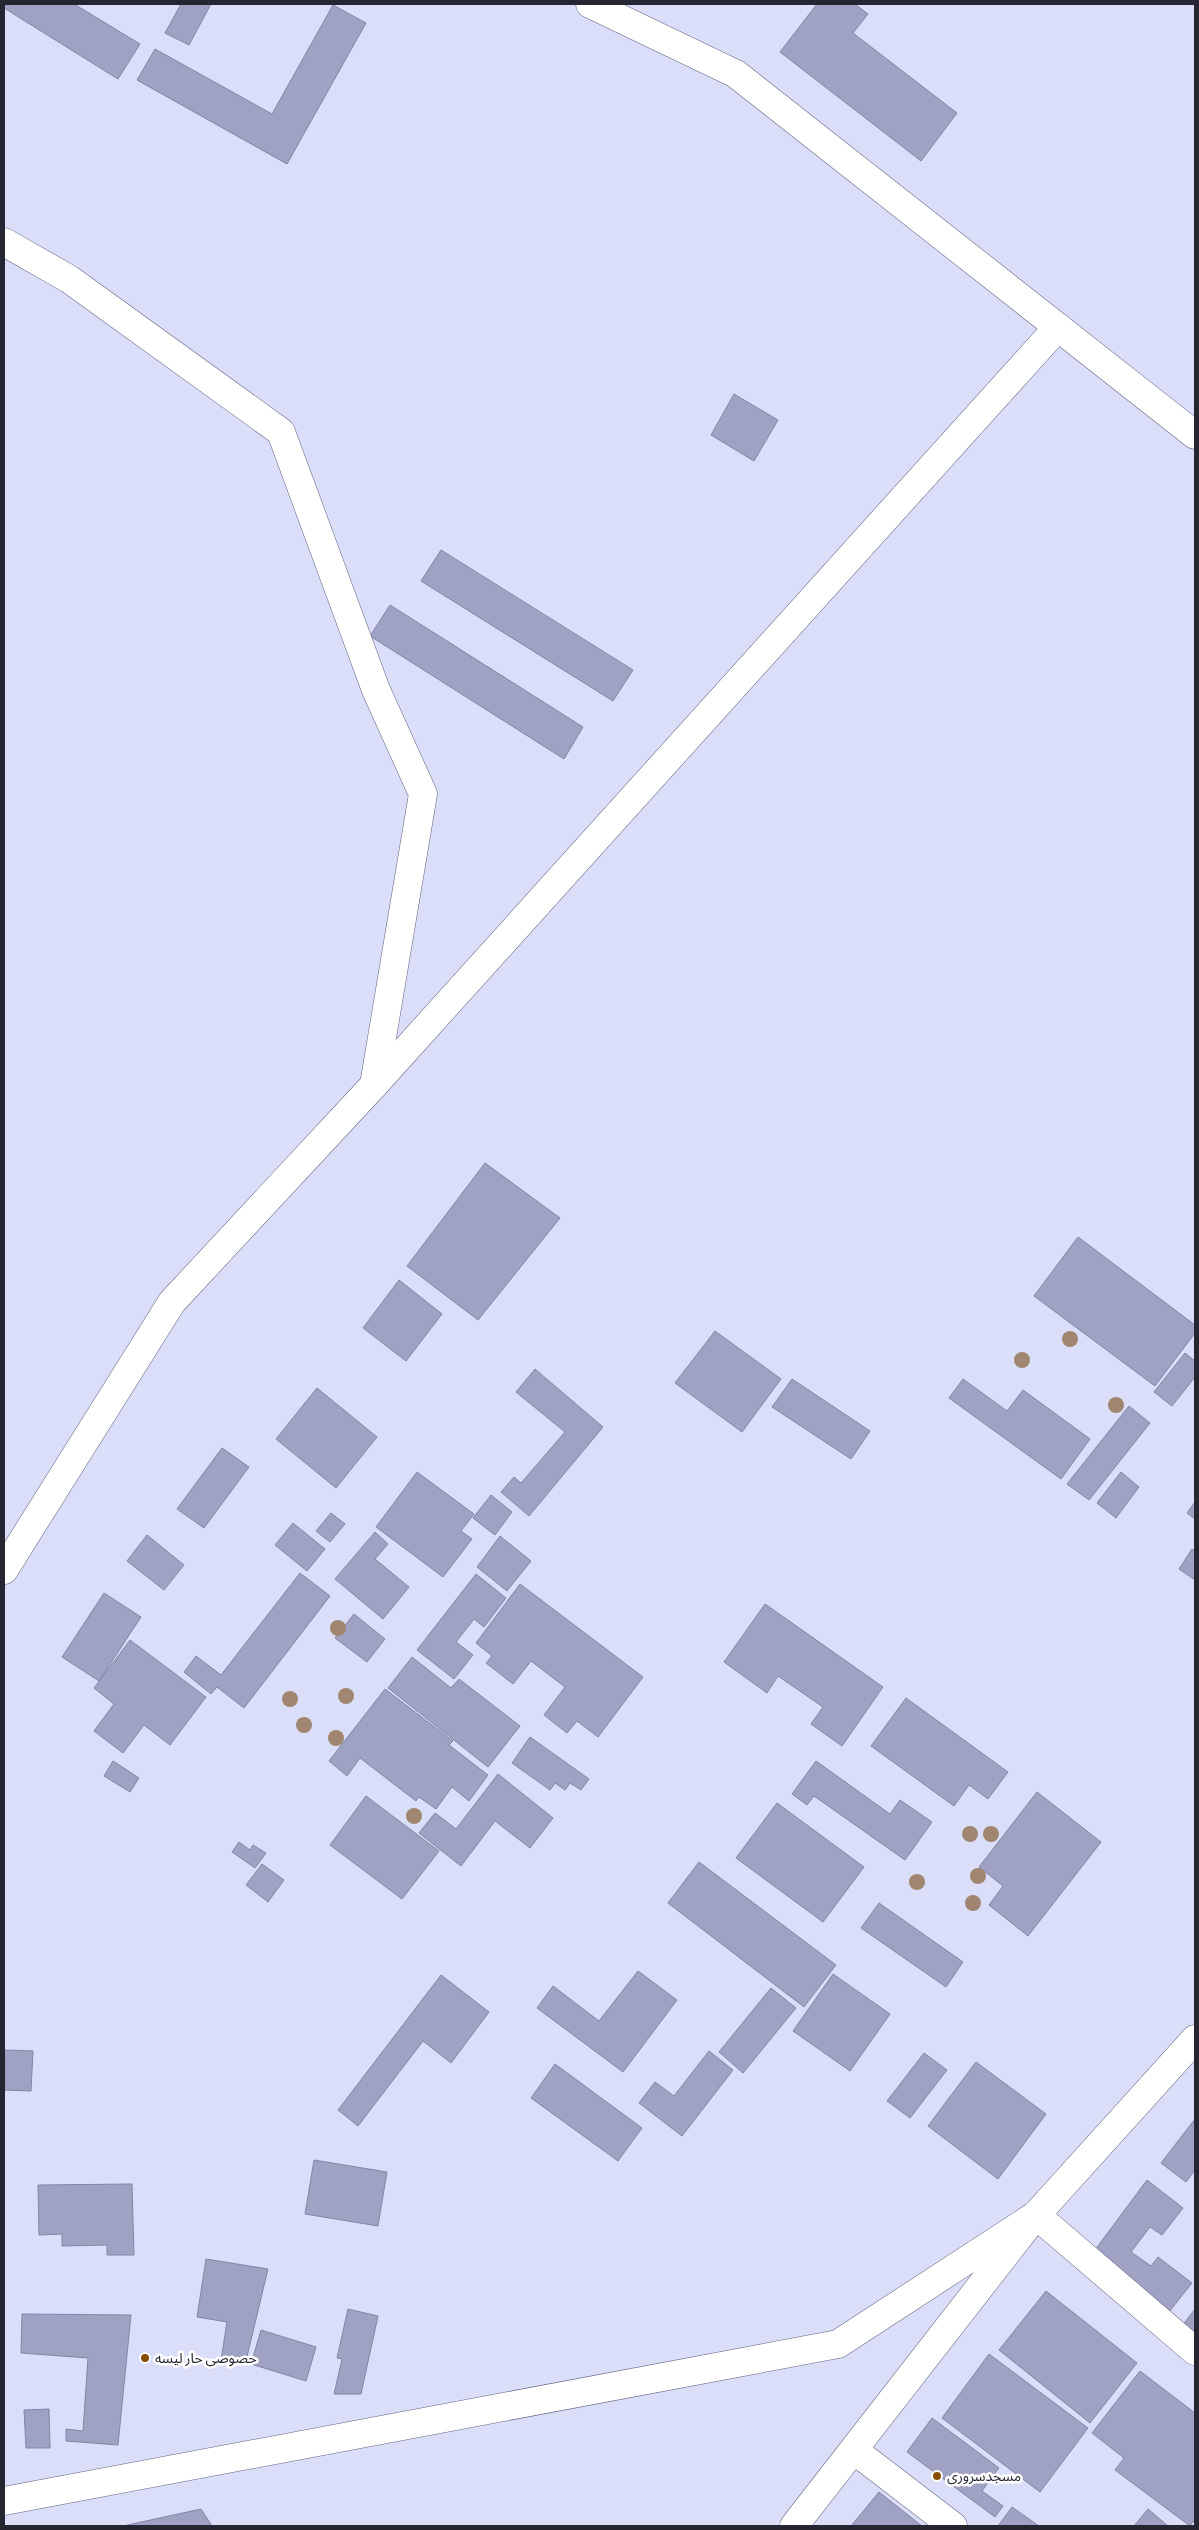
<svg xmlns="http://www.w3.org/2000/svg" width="1199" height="2530" font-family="Barlow,'Noto Sans Arabic',sans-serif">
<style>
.building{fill:#a0a2c3;stroke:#8385a4}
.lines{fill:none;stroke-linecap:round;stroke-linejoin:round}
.minor-casing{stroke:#616381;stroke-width:29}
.minor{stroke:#fff;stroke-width:28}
.tree{fill:#a08671}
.poi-dot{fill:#884e06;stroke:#fff;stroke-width:2}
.labels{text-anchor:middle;stroke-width:5;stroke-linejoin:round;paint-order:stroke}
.poi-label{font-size:14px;fill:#262633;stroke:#fff;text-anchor:start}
</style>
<rect width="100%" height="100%" fill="#dbdef9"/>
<g class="building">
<path d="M4,4H74L140,44L118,79L4,8Z"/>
<path d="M181,4H211L189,45L165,33Z"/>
<path d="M817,4H855L868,14L853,33L957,113L921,161L780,52Z"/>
<path d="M333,5L366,23L287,164L137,80L155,49L272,114Z"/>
<path d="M734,394L778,420L754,461L711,435Z"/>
<path d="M441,550L633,670L613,701L421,581Z"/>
<path d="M390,605L583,727L564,759L370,636Z"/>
<path d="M485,1163L560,1218L478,1320L407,1266Z"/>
<path d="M1078,1237L1195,1325V1333L1155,1386L1034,1296Z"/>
<path d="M399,1280L442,1314L406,1361L363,1328Z"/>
<path d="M715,1331L781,1379L742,1432L675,1383Z"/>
<path d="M1185,1353L1195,1361V1377L1172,1406L1154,1392Z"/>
<path d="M535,1369L603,1427L529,1516L501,1492L514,1477L521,1483L565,1432L516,1392Z"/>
<path d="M792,1379L870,1431L851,1459L772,1407Z"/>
<path d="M963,1379L1007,1411L1023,1390L1090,1439L1061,1479L949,1398Z"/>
<path d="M317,1388L377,1437L336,1488L276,1439Z"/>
<path d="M1129,1406L1150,1423L1089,1500L1067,1484Z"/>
<path d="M222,1448L249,1467L204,1528L177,1509Z"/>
<path d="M417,1472L474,1514L461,1531L472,1539L443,1577L376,1527Z"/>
<path d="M1121,1472L1139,1487L1116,1518L1097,1503Z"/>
<path d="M491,1495L512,1512L495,1535L473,1518Z"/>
<path d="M1195,1502V1519L1187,1513Z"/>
<path d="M331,1513L345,1524L330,1542L316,1531Z"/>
<path d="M293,1523L325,1549L307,1571L275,1545Z"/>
<path d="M375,1532L388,1544L375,1559L409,1587L383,1619L335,1579Z"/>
<path d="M147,1535L184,1565L164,1590L127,1561Z"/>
<path d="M500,1536L531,1561L507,1591L477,1567Z"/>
<path d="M1192,1549L1195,1551V1580L1179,1569Z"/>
<path d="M300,1573L330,1596L244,1708L217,1687L211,1694L184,1672L196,1656L221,1675Z"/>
<path d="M476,1574L506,1598L484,1627L474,1619L456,1642L473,1655L454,1679L417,1650Z"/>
<path d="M520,1584L643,1677L598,1737L577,1721L567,1733L544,1715L565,1687L531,1661L513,1684L486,1663L492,1656L476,1643Z"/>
<path d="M104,1593L141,1617L99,1681L62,1657Z"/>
<path d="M765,1604L883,1687L842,1746L811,1724L823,1707L778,1676L767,1693L724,1662Z"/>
<path d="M354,1614L385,1639L367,1662L335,1638Z"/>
<path d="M130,1640L206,1697L170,1745L144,1725L123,1753L94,1731L114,1704L94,1688Z"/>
<path d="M412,1657L451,1688L459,1679L520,1726L488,1767L388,1688Z"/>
<path d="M385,1689L453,1741L449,1745L488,1775L469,1801L452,1787L436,1809L419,1797L416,1801L360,1758L347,1776L329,1761Z"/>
<path d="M906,1698L1008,1772L988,1799L969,1785L954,1806L871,1746Z"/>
<path d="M530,1737L589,1779L581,1790L570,1783L565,1790L555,1783L550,1790L512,1763Z"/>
<path d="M113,1761L139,1778L130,1792L104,1776Z"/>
<path d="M816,1761L890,1814L900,1800L932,1822L905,1860L814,1796L807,1805L792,1794Z"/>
<path d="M498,1774L553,1818L530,1848L495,1821L461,1866L419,1833L435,1813L456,1829Z"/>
<path d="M1037,1792L1101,1842L1028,1936L989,1905L1003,1886L979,1867Z"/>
<path d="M366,1796L439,1851L402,1899L330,1845Z"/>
<path d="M777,1803L864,1867L823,1922L736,1858Z"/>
<path d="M239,1842L250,1850L253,1845L266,1853L255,1868L232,1852Z"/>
<path d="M699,1862L836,1965L804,2007L668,1903Z"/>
<path d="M262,1864L284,1880L268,1902L246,1885Z"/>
<path d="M879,1903L963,1962L946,1987L861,1928Z"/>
<path d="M638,1971L677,2000L623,2072L537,2008L553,1986L599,2021Z"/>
<path d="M833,1974L890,2014L850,2071L793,2031Z"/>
<path d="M441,1975L489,2012L451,2063L423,2041L358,2126L338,2110Z"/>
<path d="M771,1988L796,2008L743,2073L719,2052Z"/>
<path d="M4,2050L33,2051L31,2091L4,2090Z"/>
<path d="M709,2051L733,2070L682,2136L639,2103L655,2082L674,2096Z"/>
<path d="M924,2053L947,2070L910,2118L887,2101Z"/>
<path d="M976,2062L1046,2114L998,2179L928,2126Z"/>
<path d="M555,2064L642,2128L618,2161L531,2098Z"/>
<path d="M1195,2119V2170L1186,2182L1161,2163Z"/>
<path d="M314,2160L387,2172L378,2226L305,2214Z"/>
<path d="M1147,2180L1183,2208L1162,2235L1150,2227L1131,2252L1151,2266L1158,2257L1192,2283L1169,2312L1092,2254Z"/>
<path d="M132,2184L134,2255H107V2245L62,2246V2234L39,2235L38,2185Z"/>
<path d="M206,2259L268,2269L245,2365L221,2360L227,2322L197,2317Z"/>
<path d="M1046,2291L1137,2363L1090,2423L999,2350Z"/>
<path d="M348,2309L378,2316L361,2394H334L342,2359L337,2358Z"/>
<path d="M1195,2309V2336L1182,2326Z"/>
<path d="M22,2314L131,2315L118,2445L66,2441V2429L83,2431L88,2358L21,2353Z"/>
<path d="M261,2330L316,2347L306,2381L251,2364Z"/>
<path d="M989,2354L1088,2428L1040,2492L942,2418Z"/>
<path d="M1140,2371L1195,2413V2519L1190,2526L1115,2470L1124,2458L1092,2433Z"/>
<path d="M49,2409L50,2448H26L24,2410Z"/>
<path d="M932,2418L999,2468L982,2491L1003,2506L995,2517L907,2452Z"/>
<path d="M879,2492L922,2526H851Z"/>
<path d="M1012,2507L1039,2526H998Z"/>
<path d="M201,2509L212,2526H122H123Z"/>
<path d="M1148,2509L1168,2526H1134Z"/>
</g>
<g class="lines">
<g class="minor-casing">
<g id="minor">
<path d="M590,4L736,74L1195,435"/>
<path d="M4,242L69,279L281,432L376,690L423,794L374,1085"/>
<path d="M4,1570L172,1302L374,1085L1058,327"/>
<path d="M1036,2215L1195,2351"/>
<path d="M855,2451L953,2526"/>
<path d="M4,2501L838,2344L1036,2215"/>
<path d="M794,2526L1036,2215L1195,2039"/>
</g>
</g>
<use href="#minor" class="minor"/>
</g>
<g class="tree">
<circle cx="1070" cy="1339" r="8"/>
<circle cx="1022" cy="1360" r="8"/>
<circle cx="1116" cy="1405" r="8"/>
<circle cx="338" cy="1628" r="8"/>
<circle cx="346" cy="1696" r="8"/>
<circle cx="290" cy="1699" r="8"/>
<circle cx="304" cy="1725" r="8"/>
<circle cx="336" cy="1738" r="8"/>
<circle cx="414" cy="1816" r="8"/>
<circle cx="970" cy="1834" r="8"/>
<circle cx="991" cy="1834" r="8"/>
<circle cx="978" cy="1876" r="8"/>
<circle cx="917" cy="1882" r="8"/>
<circle cx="973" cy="1903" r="8"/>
</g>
<g class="poi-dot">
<circle cx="145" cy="2358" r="5"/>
<circle cx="937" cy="2476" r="5"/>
</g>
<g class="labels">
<g class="poi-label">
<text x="155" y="2363">حصوصی حار لیسه</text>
<text x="947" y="2481">مسجدسروری</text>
</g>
</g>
<rect width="1199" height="2530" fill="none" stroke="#262633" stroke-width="10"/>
</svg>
